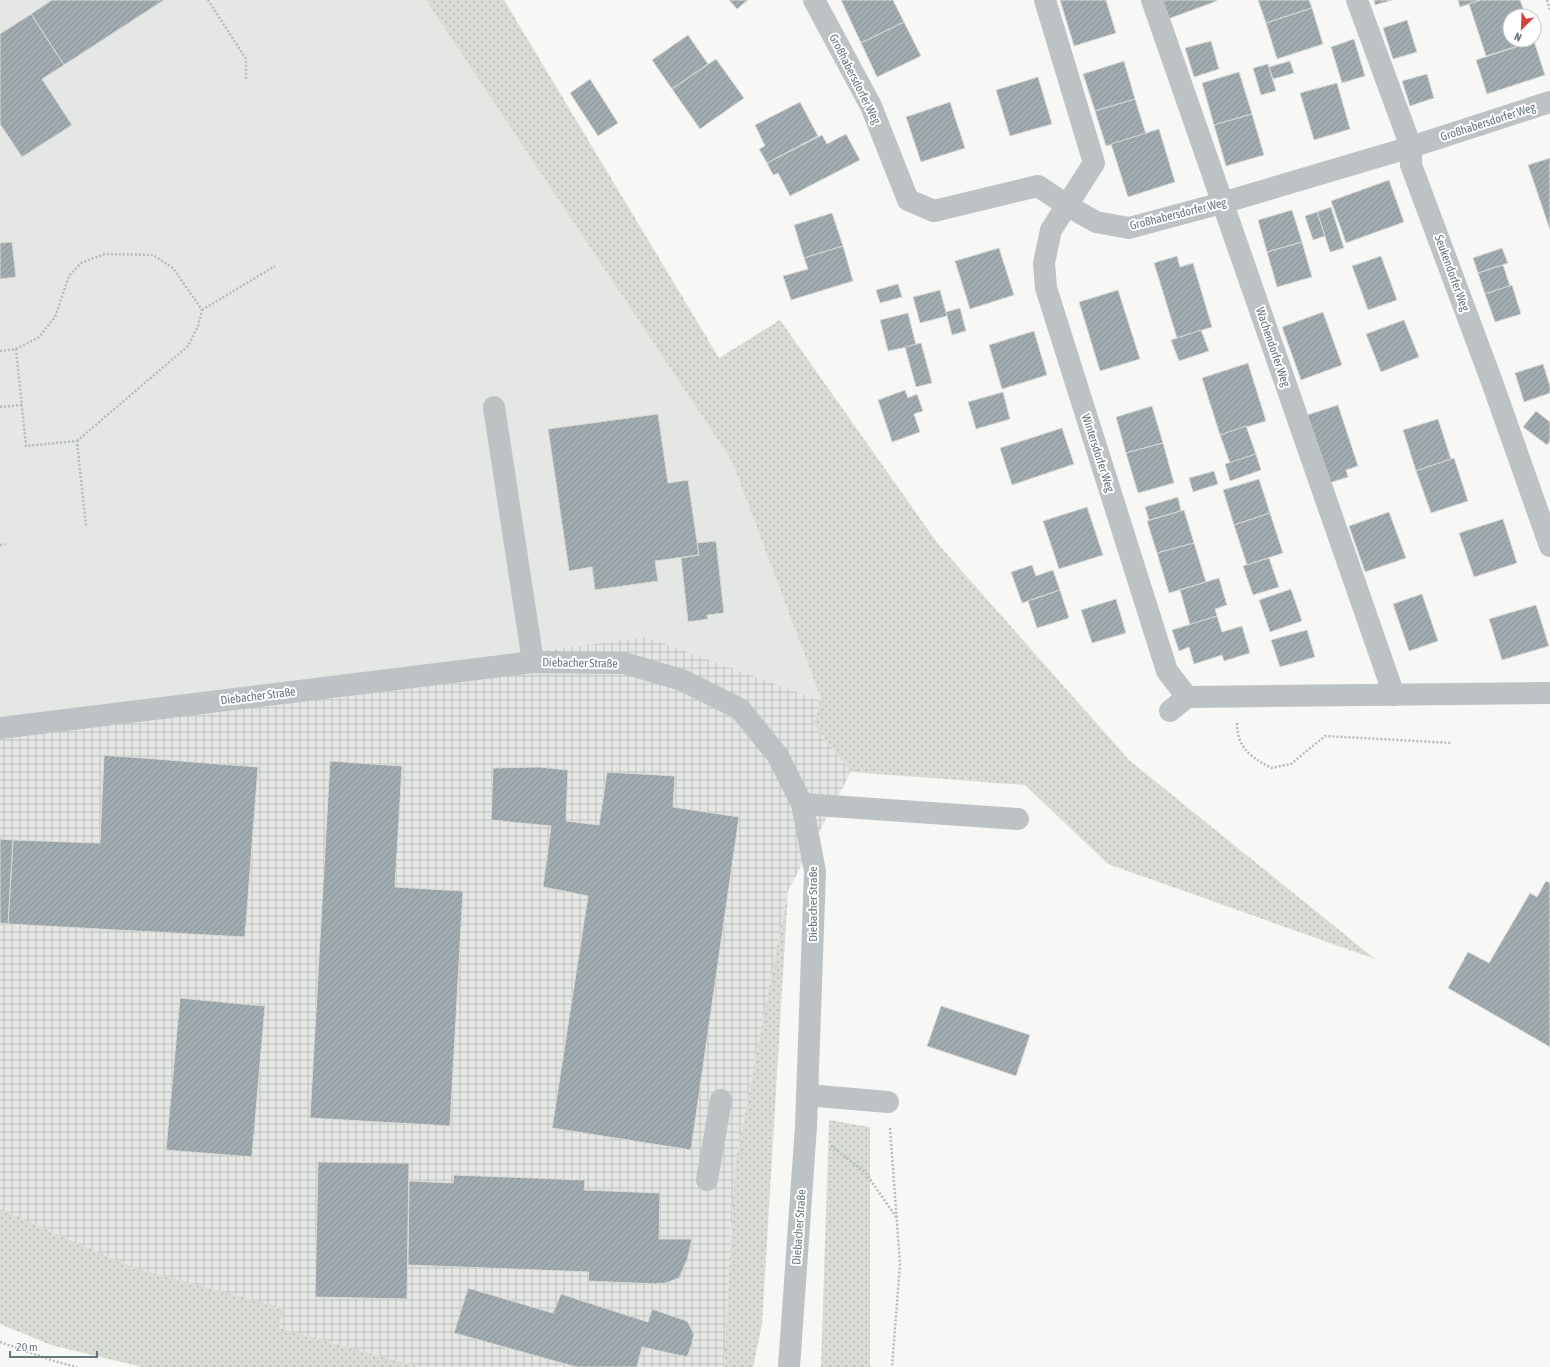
<svg xmlns="http://www.w3.org/2000/svg" width="1550" height="1367" font-family="'Asap Condensed',sans-serif">
<style>
.built{fill:#e5e7e5}
.industrial{fill:url(#industrial-grid)}
.grass{fill:url(#grass-dots)}
.building{fill:url(#building-hatch);stroke:#d9d9d7}
.lines{fill:none;stroke-linecap:round;stroke-linejoin:round}
.path{stroke:#b7bbbd;stroke-width:2.5;stroke-dasharray:2 2;stroke-linecap:butt}
.minor{stroke:#bdc2c4;stroke-width:22}
.labels{text-anchor:middle;stroke-width:4;stroke-linejoin:round;paint-order:stroke}
.street-label{font-size:12px;fill:#66777d;stroke:#fff}
</style>
<defs>
<pattern id="industrial-grid" width="8" height="8" patternUnits="userSpaceOnUse"><rect width="8" height="8" fill="#e5e7e5"/><path d="M0 4h8M4 0v8" fill="none" stroke="#bdc0bf"/></pattern>
<pattern id="grass-dots" width="8" height="8" patternUnits="userSpaceOnUse"><rect width="8" height="8" fill="#d8dcd5"/><path d="M2 2h.1M6 6h.1" fill="none" stroke="#b3b7b2" stroke-width="1.8" stroke-linecap="round"/></pattern>
<pattern id="building-hatch" width="6" height="6" patternUnits="userSpaceOnUse"><rect width="6" height="6" fill="#a2acb0"/><path d="M-1 1l2-2M0 6l6-6M5 7l2-2" fill="none" stroke="#889194"/></pattern>
</defs>
<rect width="100%" height="100%" fill="#f7f7f5"/>
<path class="built" d="M0,0H426L732,461L822,701L646,637L0,721Z"/>
<path class="industrial" d="M646,637L822,701L813,723L851,772L788,891L735,1166L724,1367H419L279,1328L282,1308L134,1268L0,1209V721Z"/>
<g class="grass">
<path d="M426,0H504L719,358L780,320L938,544L1129,760L1375,959L1108,864L1025,785L851,772L813,723L822,701L732,461Z"/>
<path d="M788,891L762,1324L753,1367H724L735,1166Z"/>
<path d="M829,1120L870,1127V1367H821Z"/>
<path d="M0,1209L134,1268L283,1308L279,1328L419,1367H142L51,1345L0,1324Z"/>
</g>
<g class="building">
<path d="M52,0H164L64,65L31,14Z"/>
<path d="M729,0H748L737,9Z"/>
<path d="M841,0H893L904,22L861,43Z"/>
<path d="M1060,0H1106L1116,33L1074,46Z"/>
<path d="M1161,0H1216L1217,1L1168,19Z"/>
<path d="M1258,0H1309L1312,8L1266,23Z"/>
<path d="M1374,0H1393L1375,5Z"/>
<path d="M1458,0H1481L1460,7Z"/>
<path d="M1481,0H1520L1526,16H1510V40L1534,41L1486,56L1469,4Z"/>
<path d="M1312,8L1323,44L1277,59L1266,23Z"/>
<path d="M31,14L64,65L42,79L72,125L22,157L0,124V34Z"/>
<path d="M1407,20L1417,52L1393,59L1383,28Z"/>
<path d="M904,22L921,56L877,77L861,43Z"/>
<path d="M688,35L708,64L672,89L652,60Z"/>
<path d="M1354,39L1365,76L1342,83L1331,47Z"/>
<path d="M1211,41L1219,69L1194,77L1185,48Z"/>
<path d="M1534,41L1545,75L1487,94L1476,60Z"/>
<path d="M716,59L744,98L700,129L672,89Z"/>
<path d="M1124,61L1135,99L1095,111L1083,74Z"/>
<path d="M1290,61L1294,73L1273,79L1269,67Z"/>
<path d="M1268,64L1276,91L1261,95L1253,68Z"/>
<path d="M1239,72L1252,114L1214,125L1202,83Z"/>
<path d="M1427,74L1434,98L1410,106L1402,81Z"/>
<path d="M1038,77L1052,124L1010,136L996,90Z"/>
<path d="M590,79L618,123L598,136L570,93Z"/>
<path d="M1337,83L1350,129L1314,140L1300,93Z"/>
<path d="M1135,99L1146,134L1106,146L1095,111Z"/>
<path d="M800,102L818,136L767,163L759,149L765,146L755,125Z"/>
<path d="M950,102L965,148L921,162L906,117Z"/>
<path d="M1252,114L1264,155L1226,166L1214,125Z"/>
<path d="M1159,129L1175,182L1128,197L1111,144Z"/>
<path d="M846,134L860,160L790,196L778,173L773,175L767,163L822,135L827,144Z"/>
<path d="M1550,158V230L1528,165Z"/>
<path d="M1389,180L1404,222L1346,243L1331,201Z"/>
<path d="M1331,207L1344,248L1330,252L1317,212Z"/>
<path d="M1292,210L1302,242L1267,252L1258,220Z"/>
<path d="M1317,212L1325,236L1313,240L1305,216Z"/>
<path d="M832,213L843,246L804,258L794,225Z"/>
<path d="M12,242L16,277L0,279V243Z"/>
<path d="M1302,242L1312,277L1277,287L1267,252Z"/>
<path d="M843,246L853,281L791,300L783,276L808,269L804,258Z"/>
<path d="M999,248L1014,295L970,309L955,261Z"/>
<path d="M1502,248L1508,263L1478,273L1473,258Z"/>
<path d="M1177,256L1180,267L1193,263L1212,327L1177,338L1154,263Z"/>
<path d="M1381,256L1397,300L1368,310L1352,266Z"/>
<path d="M1503,265L1510,286L1485,294L1478,273Z"/>
<path d="M898,284L902,297L880,303L876,290Z"/>
<path d="M1512,285L1521,314L1495,322L1485,294Z"/>
<path d="M940,290L947,316L920,323L913,297Z"/>
<path d="M1118,290L1140,359L1100,371L1079,302Z"/>
<path d="M960,308L966,331L952,335L946,312Z"/>
<path d="M1323,312L1342,365L1301,380L1282,327Z"/>
<path d="M908,313L916,345L888,351L880,320Z"/>
<path d="M1404,320L1419,357L1381,372L1366,334Z"/>
<path d="M1201,330L1209,351L1179,361L1171,340Z"/>
<path d="M1034,331L1047,375L1002,389L989,345Z"/>
<path d="M921,343L932,383L916,387L905,347Z"/>
<path d="M1248,363L1266,421L1220,435L1202,378Z"/>
<path d="M1543,364L1550,386V393L1524,402L1515,373Z"/>
<path d="M905,390L908,398L917,394L923,411L914,414L920,432L892,442L878,400Z"/>
<path d="M1003,392L1010,419L976,429L968,402Z"/>
<path d="M1338,405L1358,466L1346,470L1348,477L1326,484L1304,416Z"/>
<path d="M1152,406L1163,443L1126,453L1116,417Z"/>
<path d="M1536,411L1550,422V441L1547,445L1523,427Z"/>
<path d="M658,414L668,483L688,480L699,555L655,561L658,581L595,590L592,567L569,571L548,429Z"/>
<path d="M1438,419L1451,459L1416,471L1403,430Z"/>
<path d="M1246,426L1256,454L1230,463L1220,435Z"/>
<path d="M1062,428L1074,464L1012,485L1000,448Z"/>
<path d="M1163,443L1174,483L1138,493L1126,453Z"/>
<path d="M1256,454L1261,470L1230,481L1225,464Z"/>
<path d="M1454,458L1468,501L1431,513L1416,471Z"/>
<path d="M1214,471L1218,484L1193,492L1189,478Z"/>
<path d="M1259,479L1270,513L1234,525L1223,490Z"/>
<path d="M1178,497L1181,511L1149,520L1145,507Z"/>
<path d="M1087,507L1103,555L1059,569L1043,521Z"/>
<path d="M1184,510L1194,543L1157,553L1147,521Z"/>
<path d="M1389,512L1406,558L1365,572L1349,526Z"/>
<path d="M1270,513L1283,553L1247,565L1234,525Z"/>
<path d="M1503,519L1517,563L1474,577L1459,533Z"/>
<path d="M716,541L724,613L707,615L708,619L688,622L681,558L699,555L697,543Z"/>
<path d="M1194,543L1206,582L1169,593L1157,553Z"/>
<path d="M1269,558L1279,587L1253,595L1243,566Z"/>
<path d="M1032,565L1036,576L1053,570L1060,590L1022,603L1011,572Z"/>
<path d="M1219,578L1227,605L1215,609L1217,616L1190,625L1180,590Z"/>
<path d="M1291,589L1302,621L1270,632L1259,600Z"/>
<path d="M1060,590L1069,618L1037,628L1028,601Z"/>
<path d="M1422,594L1438,641L1409,651L1393,604Z"/>
<path d="M1116,599L1126,633L1092,643L1081,610Z"/>
<path d="M1536,605L1549,646L1502,660L1489,619Z"/>
<path d="M1217,616L1222,632L1242,626L1250,653L1224,661L1222,655L1194,664L1189,647L1179,651L1172,630Z"/>
<path d="M1307,630L1315,657L1280,667L1271,640Z"/>
<path d="M104,755L258,767L245,937L8,924L13,840L100,843Z"/>
<path d="M330,761L402,766L395,887L463,891L450,1126L310,1118Z"/>
<path d="M539,767L568,770L566,821L599,825L607,772L675,776L673,807L739,817L691,1150L552,1128L588,896L543,887L551,826L491,820L493,768Z"/>
<path d="M0,839L13,840L8,924L0,923Z"/>
<path d="M1546,881L1550,883V1047L1448,988L1468,952L1489,963L1530,893L1537,897Z"/>
<path d="M180,998L265,1006L252,1157L166,1150Z"/>
<path d="M941,1006L1030,1035L1016,1076L927,1046Z"/>
<path d="M318,1162L409,1163L407,1299L315,1297Z"/>
<path d="M454,1175L585,1180L584,1190L660,1193L659,1239H692L687,1260L679,1278L666,1283L656,1284L588,1281L589,1272L408,1265L409,1181L453,1183Z"/>
<path d="M468,1288L553,1313L561,1294L648,1322L652,1309L687,1321L694,1334L692,1344L687,1357L642,1347L637,1367H576L454,1333Z"/>
</g>
<g class="lines">
<g class="path">
<path d="M208,0L246,59V81"/>
<path d="M1547,0L1550,10"/>
<path d="M202,310L275,266"/>
<path d="M16,349L39,337L55,317L69,276L81,263L105,254L153,255L173,268L202,310L198,326L188,346L77,441"/>
<path d="M0,351L16,349L26,446L77,441L86,526"/>
<path d="M0,407L22,405"/>
<path d="M0,545L5,544"/>
<path d="M1237,723C1237,748 1251,757 1271,768L1291,764L1325,736L1452,743"/>
<path d="M890,1128L900,1264L892,1367"/>
<path d="M831,1146L865,1172L896,1217"/>
<path d="M0,1342L54,1361L77,1367"/>
</g>
<g class="minor">
<path d="M814,0L871,106L908,200L934,211L1038,186L1068,206L1096,222L1129,228L1222,203L1411,147L1550,102"/>
<path d="M1045,0L1094,163L1051,230L1044,263L1046,288L1167,671L1187,697"/>
<path d="M1152,0L1394,695"/>
<path d="M1357,0L1411,147V165L1492,382L1550,546"/>
<path d="M494,407L533,662"/>
<path d="M1170,711L1187,697L1550,693"/>
<path d="M0,728L533,662L624,663L682,680L740,709L778,756L802,804L815,871L806,1126L789,1367"/>
<path d="M802,804L1018,819"/>
<path d="M807,1095L888,1102"/>
<path d="M707,1180L721,1100"/>
</g>
</g>
<g class="labels">
<g class="street-label">
<text transform="translate(855 79) rotate(63)" y="4">Großhabersdorfer Weg</text>
<text transform="translate(1488 122) rotate(-18)" y="4">Großhabersdorfer Weg</text>
<text transform="translate(1178 214) rotate(-14)" y="4">Großhabersdorfer Weg</text>
<text transform="translate(1452 273) rotate(70)" y="4">Seukendorfer Weg</text>
<text transform="translate(1273 347) rotate(71)" y="4">Wachendorfer Weg</text>
<text transform="translate(1098 453) rotate(72)" y="4">Wintersdorfer Weg</text>
<text transform="translate(580 663) rotate(1)" y="4">Diebacher Straße</text>
<text transform="translate(258 696) rotate(-7)" y="4">Diebacher Straße</text>
<text transform="translate(813 904) rotate(-90)" y="4">Diebacher Straße</text>
<text transform="translate(799 1227) rotate(-86)" y="4">Diebacher Straße</text>
</g>
</g>
<g transform="translate(1522 28) rotate(204)"><circle r="19" fill="#ffffff" stroke="#c2c9cb"/>
<path d="M0-3L7 15L0 10L-7 15Z" fill="#d1433b"/>
<text y="-6" font-size="11" font-weight="bold" text-anchor="middle" fill="#66777d">N</text>
</g>
<path d="M10 1351v6h87v-6" fill="none" stroke="#66777d" stroke-width="2"/>
<text x="16" y="1351" font-size="12" fill="#66777d" stroke="#ffffff" stroke-width="3" paint-order="stroke">20 m</text>
</svg>
